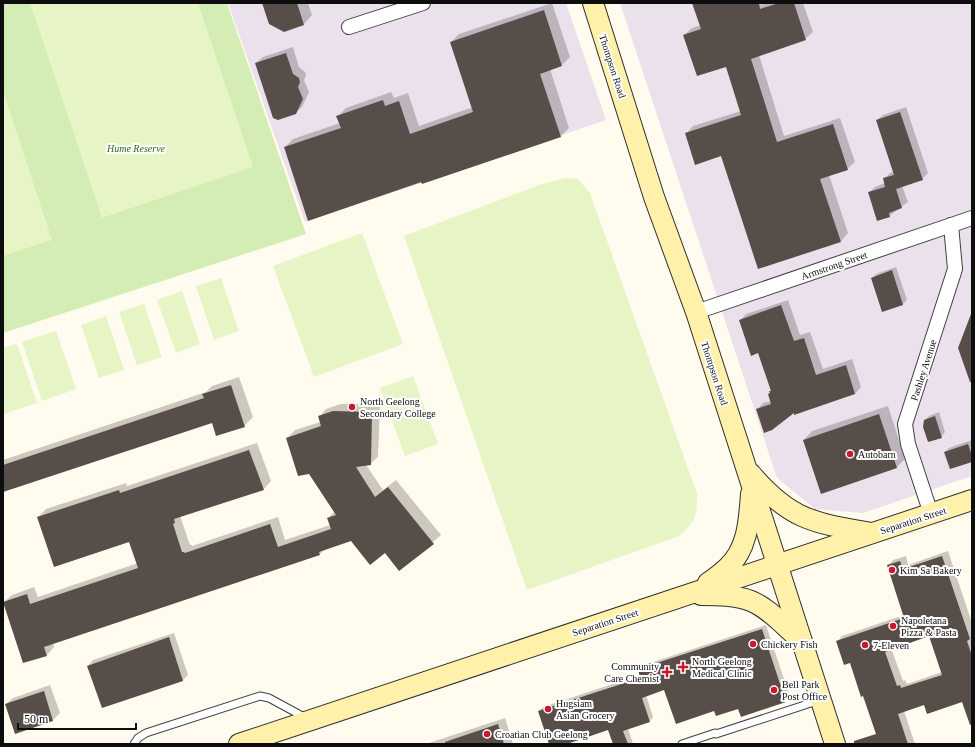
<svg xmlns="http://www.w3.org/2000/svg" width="975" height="747" font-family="Georgia,serif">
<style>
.industrial{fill:#ebe1ed}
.green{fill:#d4edb4}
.pitch{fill:#e6f4c6}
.shadow{fill:#0003;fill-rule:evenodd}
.building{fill:#574e49;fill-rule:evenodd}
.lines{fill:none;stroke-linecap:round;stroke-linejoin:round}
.lane-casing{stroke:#404040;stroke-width:9}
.street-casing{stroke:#404040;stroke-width:16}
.secondary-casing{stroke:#2f2f2f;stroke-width:22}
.lane{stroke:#fff;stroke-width:7}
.street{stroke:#fff;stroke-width:14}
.secondary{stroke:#fff1a9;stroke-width:20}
.poi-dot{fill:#ca192a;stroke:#fff;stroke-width:1.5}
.labels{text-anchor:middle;stroke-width:4;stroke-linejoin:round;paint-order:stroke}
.street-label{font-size:10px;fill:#0d0d0d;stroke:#fff}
.park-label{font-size:10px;font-style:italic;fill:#2d6b18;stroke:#fff}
.poi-label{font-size:10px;fill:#0d0d0d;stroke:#fff;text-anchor:start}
</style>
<rect width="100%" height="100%" fill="#fffbee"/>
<g class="industrial">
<path d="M228,3H566L606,120L305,222Z"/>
<path d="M620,3H972V476L863,513L815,509L777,478Z"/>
</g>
<path class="green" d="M3,3H227L306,234L3,333Z"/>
<g class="pitch">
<path d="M30,3H198L253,167L102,218Z"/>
<path d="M3,91L52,240L3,256Z"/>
<path d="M565,178L578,179L590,193L697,494C697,516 696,522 679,536L527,590L404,236L539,185Z"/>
<path d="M362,233L403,344L314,377L273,266Z"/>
<path d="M221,278L239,331L214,340L196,286Z"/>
<path d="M182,291L200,344L176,353L157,300Z"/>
<path d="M144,304L162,357L137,365L119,312Z"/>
<path d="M106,316L124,370L99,378L81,325Z"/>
<path d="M56,331L76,389L42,401L22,342Z"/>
<path d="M17,344L37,403L3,414V348Z"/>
<path d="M413,376L438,444L405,456L380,388Z"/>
</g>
<g class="shadow">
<path d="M263,3H308L312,15L304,24L284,31Z"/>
<path d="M552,3L570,57L562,65L550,69L569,128L561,136L309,220L285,147L293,139L340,123L338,116L346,108L391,92L394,98L408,93L419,126L473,107L451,42L459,34Z"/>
<path d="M693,3H748L750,8L766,3H803L813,32L805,39L759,55L784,136L840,118L855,162L847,169L829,175L848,233L841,241L722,155L686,134L693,126L741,111L726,66L684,35L692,28L701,25Z"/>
<path d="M293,47L299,67L305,72L306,75L304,80L309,92L302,107L295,113L256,63L263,57Z"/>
<path d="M906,107L928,173L922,179L902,186L908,202L889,216L869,193L875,187L885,183L884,179L890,173L894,171L877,120L883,115Z"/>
<path d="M896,267L907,300L903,304L883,311L872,278L876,274Z"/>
<path d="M788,300L800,335L810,332L823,369L852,359L861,387L855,394L794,411L757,410L763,403L771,401L770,391L772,390L759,352L740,321L746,314Z"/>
<path d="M239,377L253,417L244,426L213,422L3,491V460L206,392L212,386Z"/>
<path d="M341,404H380L378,457L370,464L366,465L383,490L396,480L441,535L400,570L385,552L351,540L325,549L320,554L53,643L54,647L47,655L4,602L12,595L34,587L38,597L138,563L130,540L38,517L46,509L126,483L127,486L257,443L271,481L264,489L180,516L190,545H192V546L278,517L285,540L330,525L328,518L335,511L287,438L295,430L320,422L319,417L326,409Z"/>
<path d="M888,406L905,459L897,467L804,440L812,431Z"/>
<path d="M939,412L945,432L941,437L925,420L929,416Z"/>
<path d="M972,440V461L945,452L949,448Z"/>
<path d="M948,551L972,623V729L963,700L925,704L904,711L915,744H878L877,733L864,695L850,662L837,642L842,636L904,615L888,566L893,560L906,556L908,565ZM930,635L942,672L907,684L905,680L903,681L891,648Z"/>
<path d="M766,625L790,697L786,701L741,716L739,708L715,710L665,689L646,695L653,717L649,722L628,728L633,744H614L609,729L567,743L568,744H550L539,711L543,707L640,675L639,669L644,665Z"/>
<path d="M174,633L188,675L183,680L88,666L93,660Z"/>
<path d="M50,685L60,713L53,720L15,732L6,704L13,698Z"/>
<path d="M505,718L513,744H426Z"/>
</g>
<g class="building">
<path d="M262,3H297L304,25L284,32L269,24Z"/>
<path d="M692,3H759L760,9L779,3H794L806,40L751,59L777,142L833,124L848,170L820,179L841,242L758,269L721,156L695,165L685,133L741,115L726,67L697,76L683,35L701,29Z"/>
<path d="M544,10L562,66L540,74L561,137L422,184L421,182L308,221L284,147L341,128L336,116L383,100L385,106L399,101L410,134L473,112L450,42Z"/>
<path d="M286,53L293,74L299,78L300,82L298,87L303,99L296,114L278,120L273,118L255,63Z"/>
<path d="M900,112L923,180L896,189L902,208L889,213L890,217L877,221L868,192L885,187L883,178L894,175L876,120Z"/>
<path d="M892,270L903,305L882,312L871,278Z"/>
<path d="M781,305L794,341L804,338L816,375L846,365L855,394L794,415V413L772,430L764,433L756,409L771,404L768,394L770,393L769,391H771L758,353L751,356L739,320Z"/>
<path d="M971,314H972V382H970L958,348Z"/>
<path d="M231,385L245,427L216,436L212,423L3,492V465L204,398L202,394Z"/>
<path d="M333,411L372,412L371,465L356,467L375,497L388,487L434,544L399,571L385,553L370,565L351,541L319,552L320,555L44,647L47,656L23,663L3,602L27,594L30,604L138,568L129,542L54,567L37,517L119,490L120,493L249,450L264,490L174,519L175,523L173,524L182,552H184L185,553L270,524L278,547L331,529L327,518L336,515L309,474L298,476L286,438L321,426L318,416Z"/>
<path d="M879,414L897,468L821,494L803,440Z"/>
<path d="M935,416L942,438L928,442L923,427L924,420Z"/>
<path d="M968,444L972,456V462L950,469L944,452Z"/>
<path d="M942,556L970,639L967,641L972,656V724L970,725L962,702L927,714L924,705L898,714L908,744H854V741L876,734L863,696L861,697L850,663L844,665L836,641L904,618L887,565L900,561L903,569ZM929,636L942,675L901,688L900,685L897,686L885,652Z"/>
<path d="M762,629L786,702L741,717L738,709L716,716L714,711L676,724L664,690L642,698L650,722L623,731L628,744H613L608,730L567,744H549L538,711L640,678L638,669Z"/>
<path d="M169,637L183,681L102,708L87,666Z"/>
<path d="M44,691L53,721L15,734L5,704Z"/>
<path d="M498,724L504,744H445V742Z"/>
</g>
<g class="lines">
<g class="lane-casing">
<g id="lane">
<path d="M134,744L138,738L146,733L260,696L269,698L306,718"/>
<path d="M682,744L715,733L716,734L820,700"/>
</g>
</g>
<g class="street-casing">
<g id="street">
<path d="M349,27L423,3"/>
<path d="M696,312L972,218"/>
<path d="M931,514L908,444L905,424L955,269L951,225"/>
</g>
</g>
<g class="secondary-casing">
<g id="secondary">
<path d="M593,3L654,197L696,312L835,744"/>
<path d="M751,474C790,520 814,523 871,533"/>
<path d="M708,583C715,578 722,573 728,567C748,548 749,520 751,494"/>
<path d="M701,595C718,595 736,595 751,601C769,608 786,628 801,640"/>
<path d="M239,744L972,500"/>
</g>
</g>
<use href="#lane" class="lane"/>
<use href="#street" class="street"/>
<use href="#secondary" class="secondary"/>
</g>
<g class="poi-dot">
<circle cx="352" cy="407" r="4"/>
<circle cx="850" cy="454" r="4"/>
<circle cx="892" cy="570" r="4"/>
<circle cx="893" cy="626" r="4"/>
<circle cx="753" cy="644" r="4"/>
<circle cx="865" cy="645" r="4"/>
<path d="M681 661h4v4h4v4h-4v4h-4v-4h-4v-4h4z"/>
<path d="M665 666h4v4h4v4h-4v4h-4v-4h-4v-4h4z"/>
<circle cx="774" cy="690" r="4"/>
<circle cx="548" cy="709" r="4"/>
<circle cx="487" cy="734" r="4"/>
</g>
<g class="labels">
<g class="street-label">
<text transform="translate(613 66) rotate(72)" y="4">Thompson Road</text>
<text transform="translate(834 265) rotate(-19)" y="4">Armstrong Street</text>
<text transform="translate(923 370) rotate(-72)" y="4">Pashley Avenue</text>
<text transform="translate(715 373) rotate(72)" y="4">Thompson Road</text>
<text transform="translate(913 520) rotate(-18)" y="4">Separation Street</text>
<text transform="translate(605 622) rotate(-18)" y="4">Separation Street</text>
</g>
<g class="park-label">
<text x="136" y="152">Hume Reserve</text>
</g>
<g class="poi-label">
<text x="360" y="405">North Geelong<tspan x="360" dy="12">Secondary College</tspan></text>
<text x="858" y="458">Autobarn</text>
<text x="900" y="574">Kim Sa Bakery</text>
<text x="901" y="624">Napoletana<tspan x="901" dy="12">Pizza &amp; Pasta</tspan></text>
<text x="761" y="648">Chickery Fish</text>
<text x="873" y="649">7-Eleven</text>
<text x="692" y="665">North Geelong<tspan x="692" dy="12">Medical Clinic</tspan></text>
<text x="659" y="670" text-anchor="end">Community<tspan x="659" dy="12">Care Chemist</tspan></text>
<text x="782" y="688">Bell Park<tspan x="782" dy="12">Post Office</tspan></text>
<text x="556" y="707">Hugsiam<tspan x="556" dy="12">Asian Grocery</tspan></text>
<text x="495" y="738">Croatian Club Geelong</text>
</g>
</g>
<rect width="975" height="747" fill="none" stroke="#0d0d0d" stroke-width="8"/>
<path d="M18 723v6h118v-6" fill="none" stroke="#0d0d0d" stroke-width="2"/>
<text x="24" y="723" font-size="12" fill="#0d0d0d" stroke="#ffffff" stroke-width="3" paint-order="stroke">50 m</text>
</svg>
